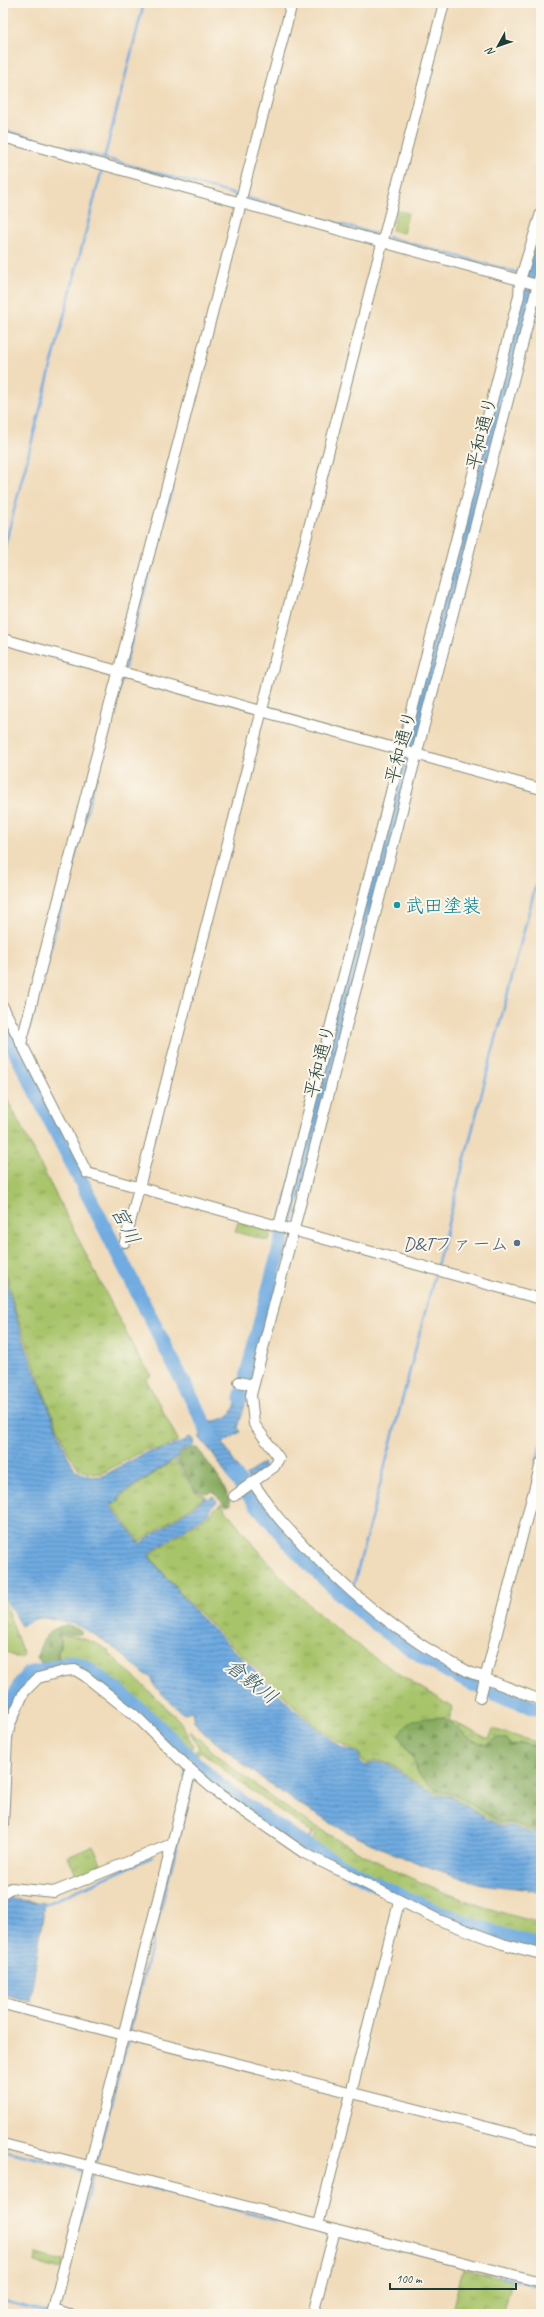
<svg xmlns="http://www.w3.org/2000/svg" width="544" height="2317" font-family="Caveat,'Klee One',sans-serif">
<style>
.grass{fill:url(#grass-tufts);stroke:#64804f;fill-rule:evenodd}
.forest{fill:url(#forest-firs);stroke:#527449}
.water{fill:url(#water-rules);stroke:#48748a}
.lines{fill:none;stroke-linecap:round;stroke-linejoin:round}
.stream{stroke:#70abe1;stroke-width:2.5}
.river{stroke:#70abe1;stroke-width:15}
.minor-casing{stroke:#888c77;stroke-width:12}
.minor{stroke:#fff;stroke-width:10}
.culture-dot{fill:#0f9aa8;stroke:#fbf7ec;stroke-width:1.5}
.service-dot{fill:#5c6f8a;stroke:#fbf7ec;stroke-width:1.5}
.labels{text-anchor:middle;stroke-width:4;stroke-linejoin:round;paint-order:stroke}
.street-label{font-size:19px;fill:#1f3d34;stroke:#fbf7ec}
.culture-label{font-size:19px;fill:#0d838f;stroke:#fbf7ec;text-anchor:start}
.service-label{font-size:19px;fill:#4e5e75;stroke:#fbf7ec;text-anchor:end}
.water-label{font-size:20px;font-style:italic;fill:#375e68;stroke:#fbf7ec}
</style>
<defs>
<pattern id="grass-tufts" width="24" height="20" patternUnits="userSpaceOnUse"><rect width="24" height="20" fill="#a8c46a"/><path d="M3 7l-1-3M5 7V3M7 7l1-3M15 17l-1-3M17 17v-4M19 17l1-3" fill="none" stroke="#88a058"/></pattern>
<pattern id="forest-firs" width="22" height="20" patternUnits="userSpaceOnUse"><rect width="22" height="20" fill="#86aa5e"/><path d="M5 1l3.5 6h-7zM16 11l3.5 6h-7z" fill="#6d8c4e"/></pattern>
<pattern id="water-rules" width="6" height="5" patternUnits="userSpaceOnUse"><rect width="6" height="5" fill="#70abe1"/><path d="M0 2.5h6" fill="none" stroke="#5b8cb7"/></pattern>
</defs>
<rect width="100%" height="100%" fill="#fbf7ec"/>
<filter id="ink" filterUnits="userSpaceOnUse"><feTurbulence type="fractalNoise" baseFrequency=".025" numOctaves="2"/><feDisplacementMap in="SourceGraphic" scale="8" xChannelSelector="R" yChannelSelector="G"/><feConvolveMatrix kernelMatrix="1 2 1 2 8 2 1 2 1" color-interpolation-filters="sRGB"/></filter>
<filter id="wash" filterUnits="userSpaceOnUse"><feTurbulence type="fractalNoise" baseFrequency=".012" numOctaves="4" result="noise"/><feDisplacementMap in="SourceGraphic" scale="16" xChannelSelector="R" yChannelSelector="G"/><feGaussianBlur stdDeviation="0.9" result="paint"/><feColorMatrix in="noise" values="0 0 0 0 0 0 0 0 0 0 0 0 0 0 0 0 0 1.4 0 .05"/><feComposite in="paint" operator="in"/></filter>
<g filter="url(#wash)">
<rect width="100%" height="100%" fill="#f0dbba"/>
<g class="grass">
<path d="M397,210L408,213L403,233L392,230Z"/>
<path d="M3,1091L139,1358L152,1375L146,1379L177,1438V1442L158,1450L147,1449L102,1473L92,1474L79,1469L68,1452L48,1404L15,1310L3,1259Z"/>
<path d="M240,1216L273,1226L269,1241L235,1232Z"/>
<path d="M174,1460L194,1491L206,1496L140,1542L112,1505L119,1501L121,1496Z"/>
<path d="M221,1504C252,1543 283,1582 320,1615C360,1651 408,1679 453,1708L449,1720L489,1739L493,1729L541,1744V1748L522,1743L511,1746L486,1745L471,1739L445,1719L398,1734L414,1761L419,1776L436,1790L454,1794L499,1821L515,1823L530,1829L539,1826L541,1830L537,1829L530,1832L512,1824H500L465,1806L453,1796L437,1793L418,1784L390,1764L376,1760L367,1764L361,1760L360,1753C322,1738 292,1703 263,1675C224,1638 184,1601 151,1558V1554L214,1511L213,1510Z"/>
<path d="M3,1599L24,1656L19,1659L3,1650Z"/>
<path d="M59,1635C77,1635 92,1641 108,1650L109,1653L179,1720L193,1745L189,1752L163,1726L93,1668C81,1661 74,1658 60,1661L58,1653L62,1640Z"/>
<path d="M189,1730C285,1819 413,1893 541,1923V1941C460,1921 384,1886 311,1844L316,1833L313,1832L308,1841L248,1801L193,1755L199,1748ZM201,1751L238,1781L312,1833L308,1840C277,1823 219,1782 196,1756Z"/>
<path d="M93,1846L104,1870L79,1880L68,1857Z"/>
<path d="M36,2254L64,2261L62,2270L34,2263Z"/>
<path d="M463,2269L512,2281L503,2314H451Z"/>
</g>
<g class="forest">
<path d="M192,1448H197C206,1460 230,1490 230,1505L225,1506L213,1491L208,1494L195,1490L176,1460L183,1451Z"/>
<path d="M66,1625L81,1630V1634H58L61,1641L57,1653L59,1661L41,1663L37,1657C42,1639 47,1629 66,1625Z"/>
<path d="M436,1717L445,1718L471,1739L486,1745L496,1738L507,1739L511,1746L522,1743L541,1748V1827L530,1829L515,1823L499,1821L454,1794L436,1790L419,1776L414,1761L398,1734L413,1720Z"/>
</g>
<g class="water">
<path d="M3,1265C16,1331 43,1392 67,1455L76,1471L91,1477L103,1476L147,1452L158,1451L183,1442L189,1437L194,1440L193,1446L182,1450L176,1458L120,1495L118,1501L110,1505L140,1544L207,1497L209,1499L213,1496L217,1502L210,1508L211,1511L150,1553L149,1557L198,1615L295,1710L340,1747L359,1754V1762L366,1766L376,1762L389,1765L417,1785L437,1795L452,1797L486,1819L501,1826H512L531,1834L538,1830L541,1831V1893C520,1886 495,1888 475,1882C415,1864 354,1840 301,1805C267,1784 236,1758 204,1733L194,1721L192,1711L184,1713L180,1711L155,1687L151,1677L144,1674C115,1648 85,1620 44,1618C37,1617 27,1623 21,1626L3,1596Z"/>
<path d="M240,1385L250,1388L238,1428L240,1432L223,1443L247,1484L237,1491L214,1455L199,1437L201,1435L197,1422L207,1416L212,1421C236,1419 235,1406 240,1385Z"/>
<path d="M263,1463L266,1468L249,1480L246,1475Z"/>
<path d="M3,1888L12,1899L45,1903L30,2001L3,1994V1921L7,1904L3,1900Z"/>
</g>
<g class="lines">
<g class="stream">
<path d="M3,130L240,196"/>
<path d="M104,159L144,3"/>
<path d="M245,197L382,236"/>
<path d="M387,237L519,273"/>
<path d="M524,275L537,278"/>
<path d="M3,553L102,169"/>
<path d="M124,670L172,488"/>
<path d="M25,1045L123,675"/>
<path d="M17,1054L23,1050"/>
<path d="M119,1258L129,1243"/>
<path d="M437,1266L541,865"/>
<path d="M536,1463L541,1444"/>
<path d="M353,1588L435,1274"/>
<path d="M348,1600L351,1593"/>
<path d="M184,1778L186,1771"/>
<path d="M42,1906L152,1857"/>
<path d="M129,2032L194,1779"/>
<path d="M3,2150L86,2171"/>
<path d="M96,2161L128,2039"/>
<path d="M91,2172L332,2235"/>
<path d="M81,2222L93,2173"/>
<path d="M498,2276L541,2287"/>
<path d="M3,2301L49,2313"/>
</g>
<g class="river">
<path d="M3,1027L211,1437"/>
<path d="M241,1398L541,237"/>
<path d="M235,1476C245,1491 257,1505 269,1519C324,1586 394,1646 473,1684C495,1694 518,1702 541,1710"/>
<path d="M3,1723L21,1683L28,1674L72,1663L82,1665C110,1684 138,1707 162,1730C180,1747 197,1766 216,1782C310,1858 425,1916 541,1946"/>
</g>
</g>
</g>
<g filter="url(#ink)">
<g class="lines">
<g class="minor-casing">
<g id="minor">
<path d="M3,137L541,286"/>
<path d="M240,203L292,3"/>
<path d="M3,639L541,789"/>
<path d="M3,1007L87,1173L541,1299"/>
<path d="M21,1044L241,203"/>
<path d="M279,1226L519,296L520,280L541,213"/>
<path d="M125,1242L444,3"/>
<path d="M239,1382L253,1385"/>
<path d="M253,1483C263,1496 271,1510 282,1522C335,1581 398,1637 469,1672C475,1675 480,1675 486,1677"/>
<path d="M234,1496L274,1467L279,1458L254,1424L251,1395L541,272"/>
<path d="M486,1679L541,1700"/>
<path d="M480,1698L541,1463"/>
<path d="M3,1825L7,1738L10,1724L24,1692L38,1678L64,1671L75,1670L85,1676L138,1718L191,1770L219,1794L304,1853L439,1920L503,1944L541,1954"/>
<path d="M3,1893L11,1888L54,1892L172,1844"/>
<path d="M3,2004L541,2141"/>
<path d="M3,2144L318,2225"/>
<path d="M335,2230L541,2282"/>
<path d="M54,2309L69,2314"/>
<path d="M52,2314L191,1770"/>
<path d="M313,2314L335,2230L318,2225L399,1902"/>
</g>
</g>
<use href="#minor" class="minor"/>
</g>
</g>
<circle class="culture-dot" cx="397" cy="905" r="4"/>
<circle class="service-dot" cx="517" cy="1243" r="4"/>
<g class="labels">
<g class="street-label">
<text transform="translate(481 433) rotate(-76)" y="7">平和通り</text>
<text transform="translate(400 747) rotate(-75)" y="7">平和通り</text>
<text transform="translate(319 1061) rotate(-76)" y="7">平和通り</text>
</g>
<g class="culture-label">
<text x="405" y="912">武田塗装</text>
</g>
<g class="service-label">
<text x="509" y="1250">D&amp;Tファーム</text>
</g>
<g class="water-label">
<text transform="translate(126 1225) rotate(63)" y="7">宮川</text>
<text transform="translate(252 1681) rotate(38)" y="7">倉敷川</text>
</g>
</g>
<rect width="544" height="2317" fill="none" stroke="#fbf7ec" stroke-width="16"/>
<g transform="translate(498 46) rotate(230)" stroke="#fbf7ec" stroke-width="3" paint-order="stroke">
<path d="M0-3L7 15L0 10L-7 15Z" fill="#1f3d34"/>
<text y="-6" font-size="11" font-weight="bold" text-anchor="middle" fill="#1f3d34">N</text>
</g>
<path d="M390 2283v6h126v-6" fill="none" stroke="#1f3d34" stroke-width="2"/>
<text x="396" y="2283" font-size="12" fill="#1f3d34" stroke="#fbf7ec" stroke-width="3" paint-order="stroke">100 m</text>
</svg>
